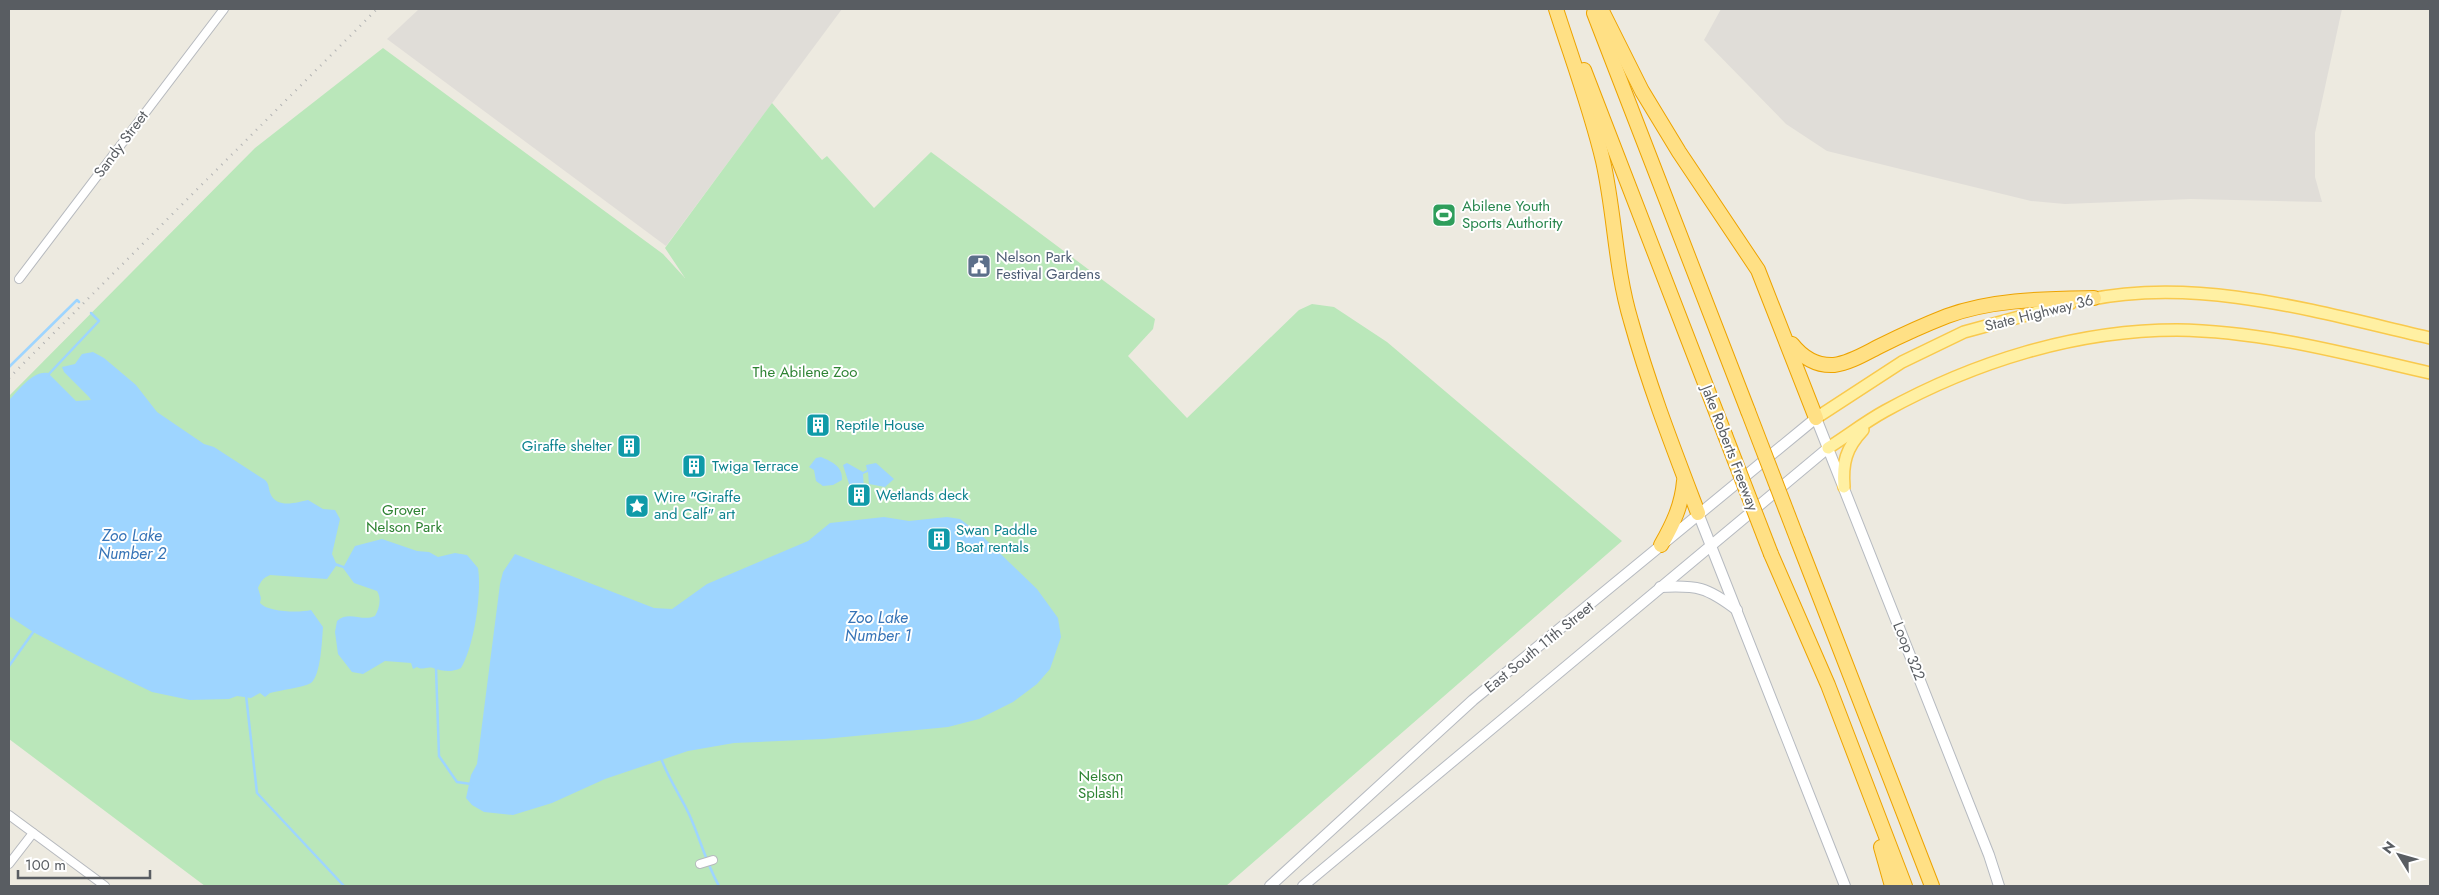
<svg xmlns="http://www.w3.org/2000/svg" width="2439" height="895" font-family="Jost,sans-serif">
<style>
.industrial{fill:#e0ddd8}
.green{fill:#bae7ba}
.water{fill:#9ed5ff}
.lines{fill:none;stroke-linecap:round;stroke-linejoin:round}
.stream{stroke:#9ed5ff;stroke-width:2.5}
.street-casing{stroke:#b6b9be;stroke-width:10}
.secondary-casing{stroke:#b6bac0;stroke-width:12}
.primary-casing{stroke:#f9c94d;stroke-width:14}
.highway-casing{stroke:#eda300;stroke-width:16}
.street{stroke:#fff;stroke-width:8}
.secondary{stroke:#fff;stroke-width:10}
.primary{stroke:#fff0a3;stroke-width:11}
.highway{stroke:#ffe085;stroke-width:14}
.rail{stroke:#b2b3b3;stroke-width:2.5;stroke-dasharray:1 6;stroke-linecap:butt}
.highway-bridge-casing{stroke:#eda300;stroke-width:16;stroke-linecap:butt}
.highway-bridge{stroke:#ffe085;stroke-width:14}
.labels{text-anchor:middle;stroke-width:4;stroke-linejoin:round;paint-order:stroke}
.street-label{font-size:15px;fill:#595d62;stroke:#fff}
.leisure-label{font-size:15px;fill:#27864d;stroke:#fff;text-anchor:start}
.service-label{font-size:15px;fill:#4e5e75;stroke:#fff;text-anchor:start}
.park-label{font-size:15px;fill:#2e8333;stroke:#fff}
.culture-label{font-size:15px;fill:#0d838f;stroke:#fff;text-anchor:start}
.water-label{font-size:16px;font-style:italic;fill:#3674b7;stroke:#fff}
</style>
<rect width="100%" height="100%" fill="#edeae0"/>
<g class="industrial">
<path d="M419,9H842L666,246L387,39Z"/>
<path d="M1721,9H2342L2315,133V177L2322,202L2191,199L2065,204L2031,201L1827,151L1786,124L1704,40Z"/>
</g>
<path class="green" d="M383,48L663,254L685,278L665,248L772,103L822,160L827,156L874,208L931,152L1155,319L1153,329L1128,356L1187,418L1299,310L1312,304L1334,307L1387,342L1622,541L1226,886H205L9,739V396L255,148Z"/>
<g class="water">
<path d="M93,352L104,358L136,385L157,412L204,444L214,447L265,480C270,485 268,489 271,495C278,509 298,502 308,500L323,509L335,510L340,519L332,554L336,563L344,566L355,546L382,539L417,551L429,552L438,557L455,553L467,555L478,568C482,593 474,647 461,668C450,673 443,671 433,668C426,666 423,671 417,667L413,669L411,663L385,661L363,674L352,672L338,654L335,632L337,621C348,610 362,622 375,616C379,609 382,599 377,591L354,583L343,568L336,566L327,579L270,575C263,578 261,581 258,588L261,598L260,603C267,612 299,613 311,610L323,627C322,640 321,675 311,683C302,688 280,690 270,693L265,697L260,693L251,698L237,696L229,699L190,700L152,692L84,659L33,632L9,616V400C19,390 33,370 48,373L76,401L91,400L89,397L64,372L62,367L75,364L82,354Z"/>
<path d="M821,457C833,462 843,467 842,480L833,485L823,486L816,481L814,470L809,467L816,458Z"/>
<path d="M847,463L863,472L867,470L866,465L876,463L894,479L885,487L869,484L868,472L863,474L864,488L851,490L843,465Z"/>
<path d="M884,517L909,521L947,517L960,519L980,534L1037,589L1058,618L1061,637L1050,669L1037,684L1013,702L979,719L948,727L824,739L734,743L688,751L605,779L552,803L513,815L484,812L472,805L466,798L471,775L477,764L500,584L503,572L515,554L654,608L672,609L707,584L808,541L830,523Z"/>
</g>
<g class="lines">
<g class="stream">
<path d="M9,367L77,300L79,302"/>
<path d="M47,376L99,321L91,313"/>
<path d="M9,666L34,631"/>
<path d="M436,668L439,756L457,782L471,784"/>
<path d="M246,695L257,793L344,886"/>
<path d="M661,758C668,778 680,795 689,814C700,838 706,863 719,886"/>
</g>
<g class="street-casing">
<g id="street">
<path d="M19,279L224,9"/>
<path d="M9,815L105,886"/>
<path d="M9,864L33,833"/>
<path d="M700,864L713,860"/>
</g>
</g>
<g class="secondary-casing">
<g id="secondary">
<path d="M1698,513L1845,886"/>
<path d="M1660,587C1697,585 1707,587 1737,610"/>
<path d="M1270,886L1473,700L1816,418L1989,855L1999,886"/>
<path d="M1303,886L1828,448"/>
</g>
</g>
<g class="primary-casing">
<g id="primary">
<path d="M2087,300C2200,276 2321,313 2430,338"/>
<path d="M1816,418L1902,362L1964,332L2071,303"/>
<path d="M1828,448C1847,436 1865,422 1885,411C1974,362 2075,330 2177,330C2263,331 2347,354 2430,373"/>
<path d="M1844,487C1842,463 1846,448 1863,430"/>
</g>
</g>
<g class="highway-casing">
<g id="highway">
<path d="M1556,9C1572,59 1591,110 1603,161C1615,214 1615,268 1631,321C1649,386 1674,450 1698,513"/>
<path d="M1601,9L1642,91L1679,152L1758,270L1816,418"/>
<path d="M1594,13L1748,411"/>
<path d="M1584,70L1725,435"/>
<path d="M1792,344C1803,358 1816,366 1834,365C1850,363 1866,353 1880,346C1902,335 1924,325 1947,316C1993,299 2045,299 2094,298"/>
<path d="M1798,541L1932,886"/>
<path d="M1661,545C1673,524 1682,505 1684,481"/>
<path d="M1771,554L1828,685L1905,886"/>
<path d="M1881,847L1892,886"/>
</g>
</g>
<use href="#street" class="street"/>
<use href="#secondary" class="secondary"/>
<use href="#primary" class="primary"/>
<use href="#highway" class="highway"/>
<path class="rail" d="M9,378L377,9"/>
<g class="highway-bridge-casing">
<g id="highway-bridge">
<path d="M1748,411L1798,541"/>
<path d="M1725,435L1771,554"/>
</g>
</g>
<use href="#highway-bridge" class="highway-bridge"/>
</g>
<defs>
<g id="stadium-square" transform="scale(1.25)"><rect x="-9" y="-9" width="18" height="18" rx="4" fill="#2e9e5b" stroke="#fff"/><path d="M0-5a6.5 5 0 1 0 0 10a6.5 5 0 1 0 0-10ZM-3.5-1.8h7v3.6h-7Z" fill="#fff"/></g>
<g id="civic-square" transform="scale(1.25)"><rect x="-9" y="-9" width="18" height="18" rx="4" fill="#5c6f8a" stroke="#fff"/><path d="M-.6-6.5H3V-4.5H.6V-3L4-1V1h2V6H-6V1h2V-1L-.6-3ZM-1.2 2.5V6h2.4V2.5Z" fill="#fff"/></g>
<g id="building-square" transform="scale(1.25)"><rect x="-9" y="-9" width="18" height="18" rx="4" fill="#0f9aa8" stroke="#fff"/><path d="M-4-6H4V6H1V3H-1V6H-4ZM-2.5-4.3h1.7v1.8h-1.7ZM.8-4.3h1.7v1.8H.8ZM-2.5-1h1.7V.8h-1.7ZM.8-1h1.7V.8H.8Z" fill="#fff"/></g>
<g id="sight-square" transform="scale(1.25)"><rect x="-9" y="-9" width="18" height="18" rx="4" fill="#0f9aa8" stroke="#fff"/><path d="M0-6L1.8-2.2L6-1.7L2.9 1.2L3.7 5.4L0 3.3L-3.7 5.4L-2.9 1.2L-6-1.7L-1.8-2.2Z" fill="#fff"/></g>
</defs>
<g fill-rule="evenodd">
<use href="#stadium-square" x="1444" y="215"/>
<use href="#civic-square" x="979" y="266"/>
<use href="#building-square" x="818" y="425"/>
<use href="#building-square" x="629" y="446"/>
<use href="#building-square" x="694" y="466"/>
<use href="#building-square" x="859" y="495"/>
<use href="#sight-square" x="637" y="506"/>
<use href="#building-square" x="939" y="539"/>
</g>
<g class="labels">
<g class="street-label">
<text transform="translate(121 144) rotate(-53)" y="5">Sandy Street</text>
<text transform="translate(2039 313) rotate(-14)" y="5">State Highway 36</text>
<text transform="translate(1730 448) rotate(69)" y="5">Jake Roberts Freeway</text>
<text transform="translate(1539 647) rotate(-39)" y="5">East South 11th Street</text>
<text transform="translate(1909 651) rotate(68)" y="5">Loop 322</text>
</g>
<g class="leisure-label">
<text x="1462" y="211">Abilene Youth<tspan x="1462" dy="17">Sports Authority</tspan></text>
</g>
<g class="service-label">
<text x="996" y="262">Nelson Park<tspan x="996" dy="17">Festival Gardens</tspan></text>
</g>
<g class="park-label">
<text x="805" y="377">The Abilene Zoo</text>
<text x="404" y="515">Grover<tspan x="404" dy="17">Nelson Park</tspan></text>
<text x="1101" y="781">Nelson<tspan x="1101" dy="17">Splash!</tspan></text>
</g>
<g class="culture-label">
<text x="836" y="430">Reptile House</text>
<text x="612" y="451" text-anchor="end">Giraffe shelter</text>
<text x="712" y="471">Twiga Terrace</text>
<text x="876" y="500">Wetlands deck</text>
<text x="654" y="502">Wire "Giraffe<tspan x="654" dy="17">and Calf" art</tspan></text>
<text x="956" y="535">Swan Paddle<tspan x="956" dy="17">Boat rentals</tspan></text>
</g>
<g class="water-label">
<text x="132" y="541">Zoo Lake<tspan x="132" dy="18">Number 2</tspan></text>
<text x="878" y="623">Zoo Lake<tspan x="878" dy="18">Number 1</tspan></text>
</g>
</g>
<rect width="2439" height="895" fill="none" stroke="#595d62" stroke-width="20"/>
<g transform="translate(2399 855) rotate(307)" stroke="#ffffff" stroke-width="4" paint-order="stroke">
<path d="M0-4L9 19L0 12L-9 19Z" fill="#595d62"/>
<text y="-8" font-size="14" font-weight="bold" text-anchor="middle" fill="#595d62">N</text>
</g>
<path d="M18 870v8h132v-8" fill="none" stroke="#595d62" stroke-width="2.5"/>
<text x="25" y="870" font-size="15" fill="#595d62" stroke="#ffffff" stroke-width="4" paint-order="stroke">100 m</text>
</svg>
